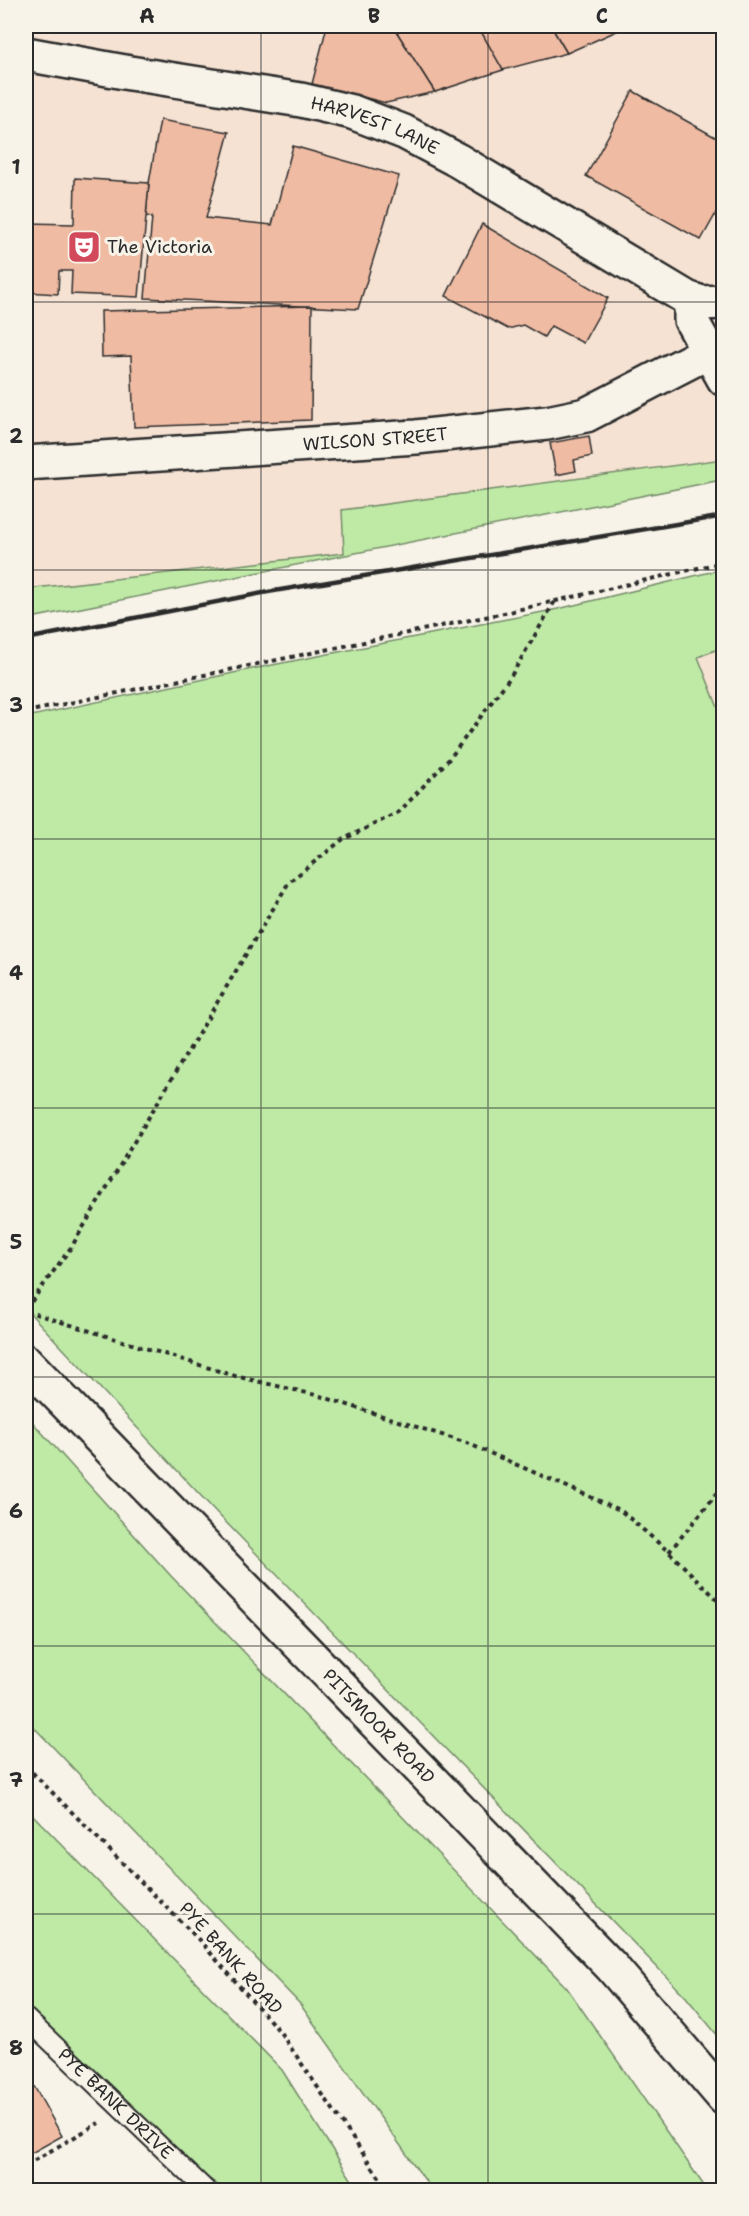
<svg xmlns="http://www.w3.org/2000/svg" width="749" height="2216" font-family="'Shantell Sans',sans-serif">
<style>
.built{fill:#f5e2d3}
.green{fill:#beeaa6;stroke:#748a68;stroke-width:1.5}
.building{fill:#f0bba3;stroke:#2b2b2b;stroke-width:1.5}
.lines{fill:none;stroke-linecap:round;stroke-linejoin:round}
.lane-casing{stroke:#2b2b2b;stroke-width:22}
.street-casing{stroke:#2b2b2b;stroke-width:38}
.secondary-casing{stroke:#2b2b2b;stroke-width:38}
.path{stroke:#2b2b2b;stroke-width:4;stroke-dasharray:4.5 4.5;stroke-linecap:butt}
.lane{stroke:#f7f3e8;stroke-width:18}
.street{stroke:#f7f3e8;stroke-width:33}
.secondary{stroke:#f7f3e8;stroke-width:33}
.rail{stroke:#2b2b2b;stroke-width:4.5}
.grid{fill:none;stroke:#2b2b2b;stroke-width:1.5;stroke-opacity:0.55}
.labels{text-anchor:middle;stroke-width:6;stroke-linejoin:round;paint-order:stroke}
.street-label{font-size:18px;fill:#2b2b2b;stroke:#f7f3e8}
.poi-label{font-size:18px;fill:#2b2b2b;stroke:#f7f3e8;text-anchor:start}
.neatline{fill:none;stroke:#2b2b2b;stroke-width:2}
.grid-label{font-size:20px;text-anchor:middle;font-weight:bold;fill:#2b2b2b}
</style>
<rect width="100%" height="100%" fill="#f7f3e8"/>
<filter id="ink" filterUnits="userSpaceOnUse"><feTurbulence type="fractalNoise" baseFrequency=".0167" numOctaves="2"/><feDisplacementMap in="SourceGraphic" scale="12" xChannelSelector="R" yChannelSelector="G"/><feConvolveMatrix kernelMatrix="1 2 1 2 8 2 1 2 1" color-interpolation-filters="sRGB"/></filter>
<g filter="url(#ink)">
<g class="built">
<path d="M26,26H723V459L342,510L344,553L26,589Z"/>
<path d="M723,647V723L698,657Z"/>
</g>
<g class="green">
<path d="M723,459V478L721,480L26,619V589L344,553L342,510Z"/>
<path d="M723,569V647L698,657L724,723L723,2042L686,1997L217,1513L26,1309V717L252,669L558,609Z"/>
<path d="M26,1415L171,1576L567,1988L707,2190H432L300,2004L26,1719Z"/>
<path d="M26,1808L282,2070L358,2190H225L182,2159L26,2012Z"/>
</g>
<g class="building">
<path d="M327,26H393L435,92L386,103L312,84Z"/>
<path d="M393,26H478L503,70L435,92Z"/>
<path d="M478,26H551L567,53L503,70Z"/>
<path d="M551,26H628L567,53Z"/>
<path d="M633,91L724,142V199L701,240L586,176Z"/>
<path d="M160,120L229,132L206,218L272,225L293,146L399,176L358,309L145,298L152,217L146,216L149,183Z"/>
<path d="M75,178L149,183L139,297L71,294L72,271H59L58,294L26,292V223L74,224Z"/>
<path d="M482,224L608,298L583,343L551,326L544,337L523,325L508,329L446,296Z"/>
<path d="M312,306L311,420L134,427L131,356L102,357L101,311Z"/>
<path d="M589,436L592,456L574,460L576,471L556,475L550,443Z"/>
<path d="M26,2072L62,2136L26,2156Z"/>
</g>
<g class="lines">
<g class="lane-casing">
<g id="lane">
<path id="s1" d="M26,2018L206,2190"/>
</g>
</g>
<g class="street-casing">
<g id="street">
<path d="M696,301L691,312V320L724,379"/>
<path id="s2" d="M26,463L416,437L547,423L586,415L708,352"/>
</g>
</g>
<g class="secondary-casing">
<g id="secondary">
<path id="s3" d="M26,54L130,73L301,100L352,112L404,132L457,160L687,298L700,303L724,302"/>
<path id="s4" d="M26,1362L611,1966L724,2098"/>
</g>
</g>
<g class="path">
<path d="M26,712L504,613L724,562"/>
<path d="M26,1309L72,1246L289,882L342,840L399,812L450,758L511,676L555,601"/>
<path d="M26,1311L235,1376L320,1396L467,1443L620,1510L669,1552L724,1606"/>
<path d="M669,1552L724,1485"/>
<path d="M26,1766L200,1941L280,2032L388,2190"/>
<path d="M26,1783L33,1775"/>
<path d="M26,2165L99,2123"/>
</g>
<use href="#lane" class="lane"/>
<use href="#street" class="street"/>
<use href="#secondary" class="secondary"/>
<path class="rail" d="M26,639L268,592L724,516"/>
</g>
</g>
<path class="grid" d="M261,26V2190M488,26V2190M26,302H724M26,570H724M26,839H724M26,1108H724M26,1377H724M26,1646H724M26,1914H724"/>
<defs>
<g id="theatre-square" transform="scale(1.725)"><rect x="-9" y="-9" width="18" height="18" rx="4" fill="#d1495b" stroke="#f7f3e8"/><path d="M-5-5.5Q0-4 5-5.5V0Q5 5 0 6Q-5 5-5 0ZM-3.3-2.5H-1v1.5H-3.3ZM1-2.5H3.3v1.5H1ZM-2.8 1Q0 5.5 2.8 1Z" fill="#fff"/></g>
</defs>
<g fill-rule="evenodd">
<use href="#theatre-square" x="84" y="247"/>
</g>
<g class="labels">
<g class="street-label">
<text dy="6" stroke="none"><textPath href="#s3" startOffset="357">HARVEST LANE</textPath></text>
<text dy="6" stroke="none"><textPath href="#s2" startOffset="350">WILSON STREET</textPath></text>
<text dy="6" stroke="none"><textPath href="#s4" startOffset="507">PITSMOOR ROAD</textPath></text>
<text transform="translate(231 1958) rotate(48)" y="6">PYE BANK ROAD</text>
<text dy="6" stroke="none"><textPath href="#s1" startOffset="124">PYE BANK DRIVE</textPath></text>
</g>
<g class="poi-label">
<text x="107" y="253">The Victoria</text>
</g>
</g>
<rect width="749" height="2216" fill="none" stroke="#f7f3e8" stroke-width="66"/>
<rect x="33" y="33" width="683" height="2150" class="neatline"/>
<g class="grid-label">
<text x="147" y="23">A</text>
<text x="374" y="23">B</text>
<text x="602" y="23">C</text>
<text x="16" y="174">1</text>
<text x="16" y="443">2</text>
<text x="16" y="712">3</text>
<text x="16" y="980">4</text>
<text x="16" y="1249">5</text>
<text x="16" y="1518">6</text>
<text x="16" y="1787">7</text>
<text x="16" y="2055">8</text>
</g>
</svg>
